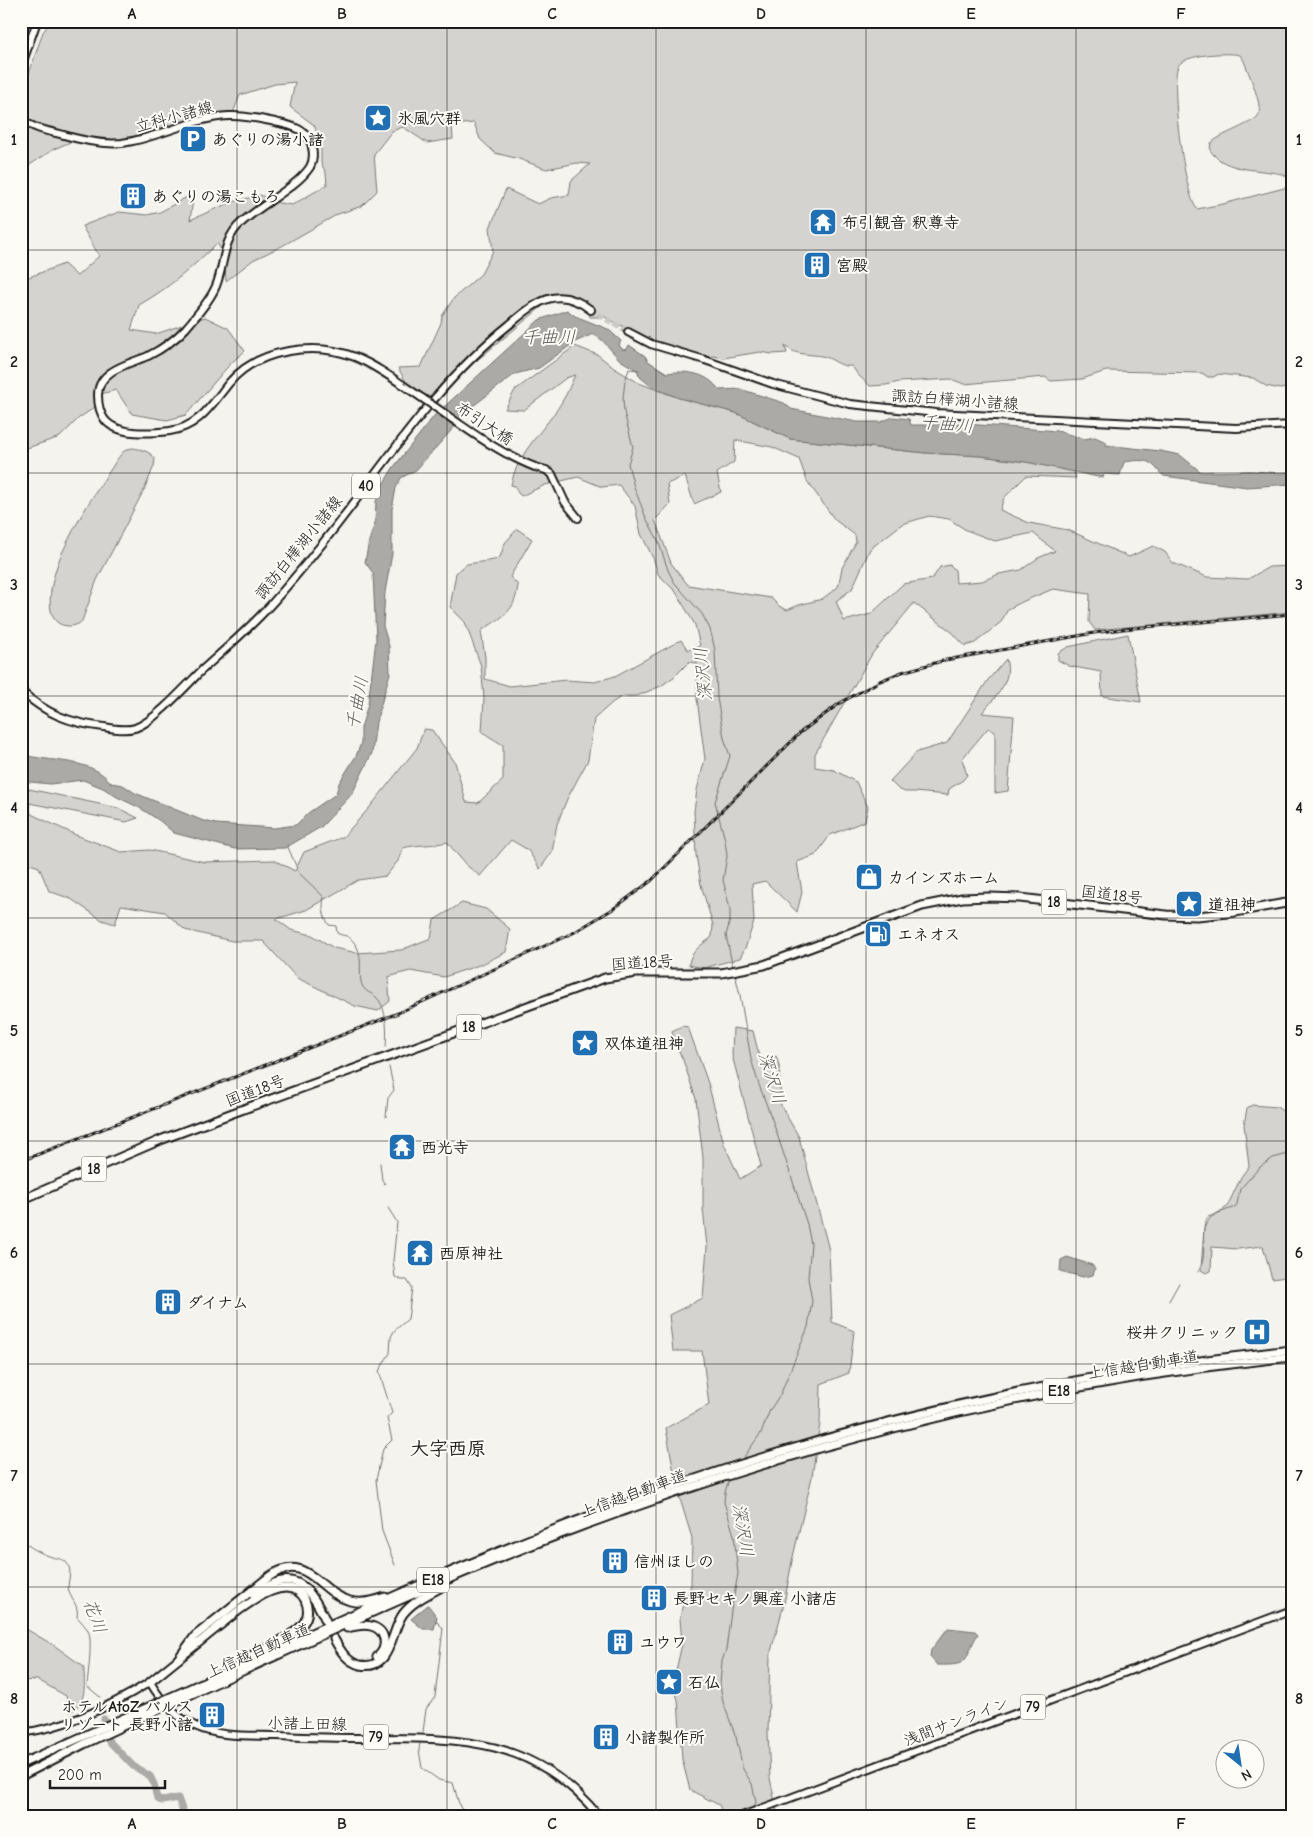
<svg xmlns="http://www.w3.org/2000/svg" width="1313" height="1837" font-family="'Comic Neue','Klee One',sans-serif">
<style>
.green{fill:#d4d3cf;stroke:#787876;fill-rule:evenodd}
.water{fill:#abaaa6;stroke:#72716f}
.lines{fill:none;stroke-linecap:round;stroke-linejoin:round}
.stream{stroke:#72716f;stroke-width:1}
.river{stroke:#abaaa6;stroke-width:7}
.major-tunnel{stroke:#c9c8c4;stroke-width:6;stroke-dasharray:6 3;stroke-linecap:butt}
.highway-tunnel{stroke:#c9c8c4;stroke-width:7;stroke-dasharray:7 3.5;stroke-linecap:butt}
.major-casing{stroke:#1c1c1c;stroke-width:10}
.highway-casing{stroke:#1c1c1c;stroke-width:11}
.major{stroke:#fdfcf7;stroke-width:6}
.highway{stroke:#fdfcf7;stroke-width:7}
.rail-casing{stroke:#1c1c1c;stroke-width:3}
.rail{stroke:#fdfcf7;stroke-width:1;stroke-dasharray:4;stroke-linecap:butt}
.major-bridge-casing{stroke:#1c1c1c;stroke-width:10;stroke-linecap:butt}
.highway-bridge-casing{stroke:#1c1c1c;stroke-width:11;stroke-linecap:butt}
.major-bridge{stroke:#fdfcf7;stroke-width:6}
.highway-bridge{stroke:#fdfcf7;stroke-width:7}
.grid{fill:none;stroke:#1c1c1c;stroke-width:1;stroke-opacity:0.55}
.labels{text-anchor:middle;stroke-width:4;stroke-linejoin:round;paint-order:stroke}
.shield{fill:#fdfcf7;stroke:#605f5e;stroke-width:1}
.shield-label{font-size:15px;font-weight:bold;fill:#1c1c1c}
.street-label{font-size:16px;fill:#1c1c1c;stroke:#fdfcf7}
.poi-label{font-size:16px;font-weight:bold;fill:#1c1c1c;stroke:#fdfcf7;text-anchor:start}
.water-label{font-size:18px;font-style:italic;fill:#5c5c5a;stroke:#fdfcf7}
.quarter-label{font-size:19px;font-weight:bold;fill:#1c1c1c;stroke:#fdfcf7}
.neatline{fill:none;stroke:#1c1c1c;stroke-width:2}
.grid-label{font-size:16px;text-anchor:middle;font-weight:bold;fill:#1c1c1c}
</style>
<rect width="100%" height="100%" fill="#f4f3ee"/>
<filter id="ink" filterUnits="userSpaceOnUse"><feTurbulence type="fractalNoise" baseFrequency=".02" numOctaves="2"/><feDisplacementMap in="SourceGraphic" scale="10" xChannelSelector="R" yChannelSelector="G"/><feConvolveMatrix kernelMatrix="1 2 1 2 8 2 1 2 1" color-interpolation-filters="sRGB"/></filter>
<g filter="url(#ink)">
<g class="green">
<path d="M51,21H1292V179C1285,174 1278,173 1270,172C1249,169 1222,169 1210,150L1211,143C1222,134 1234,131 1246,124C1250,122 1257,119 1259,114C1262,103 1248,72 1244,61L1240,55C1229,52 1184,54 1178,66C1170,85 1184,194 1197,209L1223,204L1288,187L1292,184V387L1280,389L1266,386L1253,378L1219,374L1213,377H1208L1202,373L1106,371L1082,379L1051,381L1045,377L964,384L951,379L899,382L886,385L870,386L858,375L852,366C843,368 834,360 826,357C811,353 797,357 785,346L787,353L772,354L760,352L723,358L714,356L705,357L659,345L599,314L598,317H590L588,311L590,309L556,295L429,400L408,385L398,368L421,367L441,323L442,316L454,298L481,274L493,251L490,228L506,189L538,204L551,198L569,195L571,181L590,164L577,163L546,169L519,159L495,153L480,139L474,123L452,125L453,139L427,143L403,127L392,131L374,154L377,191L362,206L338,214L282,246L253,260L226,281L224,255L217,243C193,267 169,288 139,305L131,330L156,334L205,317L228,328L245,351L231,363L186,415L167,420L132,414L116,390L101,394L98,405L79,418L60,437L27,448L21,442V280L64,264L77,276L99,256L82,226L119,212L147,215L160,212L194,193L190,220L229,203L260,195L279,203L292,205L327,185L326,173L321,163V143L314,125L290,107L295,82L275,84L240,95L233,113L122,140H102L82,137L54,149L25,168L21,173V97L43,32Z"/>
<path d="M575,346L598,355L614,368L639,383L679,398L736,413L790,439L926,453L981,456L1026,462L1074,471L1076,478L1026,476L1004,498L1000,510L1029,523L1068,530L1129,557L1153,546L1165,552L1173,563L1207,577L1248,579L1269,567L1292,566V612L1095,630L1089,622L1090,594L1053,589L1024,601L1008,609L1001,622L975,643L965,646L953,633L914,603L872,654L815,754V767L834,770L856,782L868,807L865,821L830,835L816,855L797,862L802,892L797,912L765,881L752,884L754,921L746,946L740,958L704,968L689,965C689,954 701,944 710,939L712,936L713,925L701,885L696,855L694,811L697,790L705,759L697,699V663L689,662L675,676L661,686L637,696H623L613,702L594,719L588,760L567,799L557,824L552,852L540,869L528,850L511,840L480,876L466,865L447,842C432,846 417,844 403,848L398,861L386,876L358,880L306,910L276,919L291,930L312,935L334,948L357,953L401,950L431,938L434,920L462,903L486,909L510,929L506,952L482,964L444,977L410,971L388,977L390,1001L378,1011L355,1006L297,978L263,941H232L185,930L165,912L121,905L115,924L102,920L71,899L49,891L39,867L21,861V789H29L118,808L138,818L126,822L29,803L31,814L76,835L121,852L150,850L205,862L274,860L295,871L304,852L343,837L370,807L417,748L424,729L432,730L455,762L466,802L478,803L503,780V745L482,732L484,698L481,666L465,622L450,607L456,573L467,564L494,560L500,557L505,543L517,529L532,539L510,577L518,585C515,613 503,616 481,631L485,657V679L510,686L566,680L595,682L615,676L681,640L688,650L700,646L695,625L676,592L658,574L654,560L641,534L635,506L619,485L602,487L578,477L545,485L521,496L518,493L515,486L511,485C517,452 547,428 563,400C568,392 571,383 575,375L566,378L524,410L505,409L515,390ZM735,440L772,447L799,459L807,481L835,520L855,535L856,542L842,568L838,587L822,599L799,605L787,610L779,606L771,598L688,585L671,563L655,520L670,504L667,484L685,476L694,504L721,492L717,473L734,462ZM929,516L949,519L966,530L995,541L1033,533L1055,551L1038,558L1021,570L999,574L982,581L956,583L955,570L950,565L940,567L932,579L903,584L871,614L844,621L836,601L852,589L870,549L902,524Z"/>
<path d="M132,448C141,449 150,451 155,459L154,466L145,488L97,580L82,621C78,625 74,626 68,626C36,625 55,566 64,549C76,523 92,497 109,472C113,466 117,459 122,453C125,450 128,449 132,448Z"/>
<path d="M1128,634L1141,702L1102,696L1101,672L1069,666L1058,660V653L1068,647Z"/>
<path d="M1006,659C1013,682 995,697 982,713L1014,716L1008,791L995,793V732L988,728L962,759L967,775L963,780L949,789L948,795L914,792H905L898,789L890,781L917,752L947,743L988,680Z"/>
<path d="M682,1026L688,1027L708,1083L724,1144L740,1179L761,1166L732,1055L733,1028L753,1031L761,1063L776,1056L779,1065L781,1106L799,1137L829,1250L832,1322L854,1331L849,1373L821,1384L820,1423L812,1477L792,1561L784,1604L770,1655L768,1732L770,1778L778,1816H724L719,1805L690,1790L682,1759L678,1700L673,1684L682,1644L680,1618L682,1608L691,1585L692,1538L677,1489L666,1428L709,1405L702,1351H673L669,1315L703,1298L707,1247L703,1209V1158L696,1099L683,1060L676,1045L672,1031Z"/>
<path d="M1252,1105L1277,1107L1289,1116L1292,1115V1146L1288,1149L1287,1157L1292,1163V1276L1272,1279L1263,1246L1238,1249L1212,1247L1211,1271L1206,1273L1201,1270L1204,1228L1210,1218L1227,1207L1241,1177L1249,1166L1244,1125L1247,1108Z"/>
<path d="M21,1626L55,1646L84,1667C84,1685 88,1702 70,1712L66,1696L38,1680L21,1681Z"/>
</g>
<g class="water">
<path d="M567,310L575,316L608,329L621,341L619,345L623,350L627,349L629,345L645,356L648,361L667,373C686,370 708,373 719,390L740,389L784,403L791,409L857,422H881L893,417L909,419L911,425H933L940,422L1058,431L1084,439L1095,437L1106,442V445L1160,451L1180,455L1201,472L1251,471L1281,473L1292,472V484L1247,487L1164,476C1159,473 1157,468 1153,465C1145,458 1133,461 1124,462L1120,475L1104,474L1103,478L1026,462L981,456L926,453L790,439L736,413L679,398L652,387L640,377L637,370L620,360L602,340L593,334L575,342L539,368L515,374L473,406L416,470L401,478L396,488L392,509V554L385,592L383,626L389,646L390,673L376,722L372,753L352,794L321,827L285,848L235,849L174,833L160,821L140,808L117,797L103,788L83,780L50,784L21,781V754C49,763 92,757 111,783L123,785L135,793L201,820L216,824L274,828L296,825L308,813L336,794L339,783L356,756L361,743V728L368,704L376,640L373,573L365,562L369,541L375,523L376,502L379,491L393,468L434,416L539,320Z"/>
<path d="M1067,1257L1092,1265L1095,1269L1093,1275L1083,1277L1060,1271L1061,1260Z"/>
<path d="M428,1605L437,1617L434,1629H423L411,1619Z"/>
<path d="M948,1628L975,1631L978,1634C962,1660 973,1666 937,1665L930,1657L931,1650Z"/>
</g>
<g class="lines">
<g class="stream">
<path d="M639,370L629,369L625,381L623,398L624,412L633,447L628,464L634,487L646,518L658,540L668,570L674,582L702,614L710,629L715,650L717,698L724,738L730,756L715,802L725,840L727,856L723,880L730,909V921L726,935L733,968"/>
<path d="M287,845L299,873L324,897C322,908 323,915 329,925L336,926L337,933C342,936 348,935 351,939C367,954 356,975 363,987C366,992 371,993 375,996C388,1007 387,1033 386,1047"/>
<path d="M735,974L740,995L751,1059L758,1082L773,1122L807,1224L811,1244L808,1278L812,1301L808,1327L781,1393L770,1410L761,1433L741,1461"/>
<path d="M386,1117L388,1098L394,1090L389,1067"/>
<path d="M380,1163L382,1180L385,1184"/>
<path d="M388,1208L397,1222L393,1261L395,1277L401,1280H407L412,1288L408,1319L394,1331L391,1337L390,1353L379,1371L392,1413L387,1418L392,1440L383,1449L376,1480L382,1531L395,1565"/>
<path d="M1198,1272C1210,1254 1198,1232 1208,1217L1235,1207L1237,1204L1240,1189L1260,1167L1273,1158L1292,1153"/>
<path d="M1169,1301L1179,1283"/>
<path d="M729,1479L725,1492L724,1502L734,1535L738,1574L731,1611L726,1650L722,1661L720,1684L723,1702L736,1737L743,1769L752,1784L756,1802L754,1809"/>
<path d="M21,1539C28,1547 42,1554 52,1557C58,1560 64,1557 68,1565C73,1573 66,1582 69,1592C73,1602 79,1606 77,1617C81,1621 85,1626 88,1630C93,1639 88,1674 87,1686L100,1697"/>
<path d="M423,1732L426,1709L435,1697L443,1628L435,1620"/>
<path d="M420,1742L419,1750L422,1768L439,1780L453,1783L460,1807L467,1816"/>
</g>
<path class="river" d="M104,1719V1733L107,1739L133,1766L150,1776L154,1784L156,1795L159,1800L163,1801L178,1798L183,1812L188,1816"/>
<path class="major-tunnel" d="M591,310L628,332"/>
<path class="highway-tunnel" d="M330,1619L338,1637"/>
<g class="major-casing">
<g id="major">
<path d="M21,67L37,21"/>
<path d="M21,119C32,128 47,131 60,134C80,140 101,145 122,143C158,138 192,118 229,116C244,115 260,119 275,122C287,125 301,127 308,137C313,145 315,158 310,167C297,187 259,206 241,223C222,240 225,264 216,286C210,301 196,316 186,328C175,340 162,349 148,356C129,364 98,370 98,395C98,404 99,412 105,420C118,436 151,433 170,431C199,427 212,404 229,383C257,349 315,341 355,357C379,367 401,384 422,398"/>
<path d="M628,332L651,344L705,360L773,384L850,404L936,413L1236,428L1292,425"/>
<path d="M535,467L546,470L552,474L565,502L578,518"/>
<path d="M21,691C46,714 70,723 104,727C114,729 125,731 135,728C155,721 186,686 202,670C223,651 244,633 264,612C284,591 303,567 322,544C382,469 434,385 509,325C521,315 533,304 548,299C564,294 578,300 591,310"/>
<path d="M21,1733C68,1727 110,1707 150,1682C161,1701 175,1717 195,1726C221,1738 250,1735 277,1736C305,1737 333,1738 361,1738C457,1738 532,1735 599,1816"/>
<path d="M742,1816L1292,1610"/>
</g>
</g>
<g class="highway-casing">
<g id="highway">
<path d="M21,1200L163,1139L230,1114L605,978L636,973H721L764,965L922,906L962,898L989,897L1020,898L1166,915L1197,916L1229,913L1292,902"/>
<path d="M254,1596C291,1565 309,1584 326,1621"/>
<path d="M226,1620C243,1608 289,1568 305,1600C309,1609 308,1618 302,1625C291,1638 254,1654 238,1662"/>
<path d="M347,1628C355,1626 363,1624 371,1626C387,1630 388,1648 377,1657"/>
<path d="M334,1639C340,1650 347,1662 360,1665C392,1671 390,1632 403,1614C412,1602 427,1595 440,1588"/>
<path d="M178,1659L195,1636L270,1576C307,1551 319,1593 350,1601C361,1604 374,1601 385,1597"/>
<path d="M150,1682L229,1618"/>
<path d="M171,1697C309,1634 448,1569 590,1516C815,1432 1052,1374 1292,1350"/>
<path d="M174,1702C301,1645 428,1584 558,1535C794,1445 1041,1382 1292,1357"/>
</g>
</g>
<use href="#major" class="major"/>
<use href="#highway" class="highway"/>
<g class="rail-casing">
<path id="rail" d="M21,1161L398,1013L573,933L613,909L651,881L801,732L840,703L880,681L902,672L946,660L1094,633L1123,629L1292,614"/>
</g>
<use href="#rail" class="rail"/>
<g class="major-bridge-casing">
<path id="major-bridge" d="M422,398C459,423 494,451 535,467"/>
</g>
<g class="highway-bridge-casing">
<g id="highway-bridge">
<path d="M21,1764L171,1697"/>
<path d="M21,1776L84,1744L174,1702"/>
</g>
</g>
<use href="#major-bridge" class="major-bridge"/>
<use href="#highway-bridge" class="highway-bridge"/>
</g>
</g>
<path class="grid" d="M237,21V1816M447,21V1816M656,21V1816M866,21V1816M1076,21V1816M21,250H1292M21,473H1292M21,696H1292M21,918H1292M21,1141H1292M21,1364H1292M21,1587H1292"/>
<defs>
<g id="sight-square" transform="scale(1.4375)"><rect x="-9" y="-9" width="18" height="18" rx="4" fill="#1f6fb2" stroke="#fdfcf7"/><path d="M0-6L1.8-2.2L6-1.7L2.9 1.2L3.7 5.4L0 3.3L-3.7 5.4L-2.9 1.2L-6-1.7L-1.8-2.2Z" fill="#fff"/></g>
<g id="parking-square" transform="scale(1.4375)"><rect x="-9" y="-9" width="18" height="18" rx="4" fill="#1f6fb2" stroke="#fdfcf7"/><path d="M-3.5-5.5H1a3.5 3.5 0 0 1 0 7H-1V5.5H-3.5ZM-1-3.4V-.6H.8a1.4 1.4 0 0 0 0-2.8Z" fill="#fff"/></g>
<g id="building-square" transform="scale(1.4375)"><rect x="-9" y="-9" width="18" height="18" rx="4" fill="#1f6fb2" stroke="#fdfcf7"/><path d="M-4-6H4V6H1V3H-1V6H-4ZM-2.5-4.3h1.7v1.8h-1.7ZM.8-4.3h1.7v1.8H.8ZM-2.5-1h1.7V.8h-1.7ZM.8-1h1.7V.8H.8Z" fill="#fff"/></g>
<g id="temple-square" transform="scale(1.4375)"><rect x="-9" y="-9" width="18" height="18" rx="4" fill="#1f6fb2" stroke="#fdfcf7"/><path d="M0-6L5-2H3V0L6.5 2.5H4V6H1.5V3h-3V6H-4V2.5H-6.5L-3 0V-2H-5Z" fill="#fff"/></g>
<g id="shop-square" transform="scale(1.4375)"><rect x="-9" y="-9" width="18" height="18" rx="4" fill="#1f6fb2" stroke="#fdfcf7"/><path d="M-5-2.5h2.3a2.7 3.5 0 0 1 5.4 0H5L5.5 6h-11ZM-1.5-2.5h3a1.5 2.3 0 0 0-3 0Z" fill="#fff"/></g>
<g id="fuel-square" transform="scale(1.4375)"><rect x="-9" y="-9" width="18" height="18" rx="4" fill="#1f6fb2" stroke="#fdfcf7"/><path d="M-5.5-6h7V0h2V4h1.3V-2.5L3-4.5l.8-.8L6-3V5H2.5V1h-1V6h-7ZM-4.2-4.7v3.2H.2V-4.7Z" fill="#fff"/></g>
<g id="hospital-square" transform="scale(1.4375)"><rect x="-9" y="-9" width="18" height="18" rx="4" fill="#1f6fb2" stroke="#fdfcf7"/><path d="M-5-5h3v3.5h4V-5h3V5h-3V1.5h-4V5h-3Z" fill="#fff"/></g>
</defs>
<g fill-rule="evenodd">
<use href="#sight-square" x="378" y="118"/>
<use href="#parking-square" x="193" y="139"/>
<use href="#building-square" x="133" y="196"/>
<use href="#temple-square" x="823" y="222"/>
<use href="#building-square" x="817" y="265"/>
<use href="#shop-square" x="869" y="877"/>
<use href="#sight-square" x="1189" y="904"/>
<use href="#fuel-square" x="878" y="934"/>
<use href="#sight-square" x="585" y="1043"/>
<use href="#temple-square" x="402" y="1147"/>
<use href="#temple-square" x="420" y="1253"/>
<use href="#building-square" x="168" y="1302"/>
<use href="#hospital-square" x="1257" y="1332"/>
<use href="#building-square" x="615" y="1561"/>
<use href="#building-square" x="654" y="1598"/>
<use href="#building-square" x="620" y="1642"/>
<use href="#sight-square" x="669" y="1682"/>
<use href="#building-square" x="212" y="1715"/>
<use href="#building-square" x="606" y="1737"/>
</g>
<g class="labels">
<g class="shield">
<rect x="352" y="473.5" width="28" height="25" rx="4"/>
<rect x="1041.5" y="889.5" width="25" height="25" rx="4"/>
<rect x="456.5" y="1014.5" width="25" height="25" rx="4"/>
<rect x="81.5" y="1156.5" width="25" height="25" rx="4"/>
<rect x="1043" y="1378.5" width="32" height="25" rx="4"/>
<rect x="417" y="1567.5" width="32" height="25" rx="4"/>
<rect x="1020.5" y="1694.5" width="25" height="25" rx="4"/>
<rect x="363.5" y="1724.5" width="25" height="25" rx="4"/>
</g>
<g class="shield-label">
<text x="366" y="491">40</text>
<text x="1054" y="907">18</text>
<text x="469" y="1032">18</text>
<text x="94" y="1174">18</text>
<text x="1059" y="1396">E18</text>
<text x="433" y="1585">E18</text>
<text x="1033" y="1712">79</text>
<text x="376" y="1742">79</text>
</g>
<g class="street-label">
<text transform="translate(174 116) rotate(-15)" y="6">立科小諸線</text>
<text transform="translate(955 399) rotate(4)" y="6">諏訪白樺湖小諸線</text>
<text transform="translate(485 423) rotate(33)" y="6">布引大橋</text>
<text transform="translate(298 547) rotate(-51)" y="6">諏訪白樺湖小諸線</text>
<text transform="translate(1112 894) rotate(7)" y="6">国道18号</text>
<text transform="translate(642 962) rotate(-4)" y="6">国道18号</text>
<text transform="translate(255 1090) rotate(-21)" y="6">国道18号</text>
<text transform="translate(1143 1364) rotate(-9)" y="6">上信越自動車道</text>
<text transform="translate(633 1493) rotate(-20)" y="6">上信越自動車道</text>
<text transform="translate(258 1650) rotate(-24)" y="6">上信越自動車道</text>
<text transform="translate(956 1721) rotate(-21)" y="6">浅間サンライン</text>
<text transform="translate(307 1723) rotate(1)" y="6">小諸上田線</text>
</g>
<g class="poi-label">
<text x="397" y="124">氷風穴群</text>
<text x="212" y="145">あぐりの湯小諸</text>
<text x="152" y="202">あぐりの湯こもろ</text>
<text x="842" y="228">布引観音 釈尊寺</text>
<text x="836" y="271">宮殿</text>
<text x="888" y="883">カインズホーム</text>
<text x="1208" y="910">道祖神</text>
<text x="897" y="940">エネオス</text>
<text x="604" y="1049">双体道祖神</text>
<text x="421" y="1153">西光寺</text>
<text x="439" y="1259">西原神社</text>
<text x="187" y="1308">ダイナム</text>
<text x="1238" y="1338" text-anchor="end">桜井クリニック</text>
<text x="634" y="1567">信州ほしの</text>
<text x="673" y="1604">長野セキノ興産 小諸店</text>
<text x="639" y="1648">ユウワ</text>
<text x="688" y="1688">石仏</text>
<text x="193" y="1712" text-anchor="end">ホテルAtoZ バルス<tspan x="193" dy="18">リゾート 長野小諸</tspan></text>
<text x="625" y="1743">小諸製作所</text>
</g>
<g class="water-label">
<text x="549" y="343">千曲川</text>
<text transform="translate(947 424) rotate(5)" y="6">千曲川</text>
<text transform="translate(703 674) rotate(-96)" y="6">深沢川</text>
<text transform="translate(357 703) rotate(-79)" y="6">千曲川</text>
<text transform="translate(772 1078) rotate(73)" y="6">深沢川</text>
<text transform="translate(743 1530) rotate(81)" y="6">深沢川</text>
<text transform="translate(95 1616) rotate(70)" y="6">花川</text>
</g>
<g class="quarter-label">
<text x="448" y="1455">大字西原</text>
</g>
</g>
<rect width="1313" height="1837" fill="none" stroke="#fdfcf7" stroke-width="55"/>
<g transform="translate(1240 1764) rotate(150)"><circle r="24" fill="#fdfcf7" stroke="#a3a29f"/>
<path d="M0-4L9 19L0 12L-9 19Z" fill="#1f6fb2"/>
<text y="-8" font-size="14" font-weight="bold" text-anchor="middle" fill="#1c1c1c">N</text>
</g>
<path d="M50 1780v8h115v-8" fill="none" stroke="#1c1c1c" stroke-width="2.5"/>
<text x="58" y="1780" font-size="15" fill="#1c1c1c" stroke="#fdfcf7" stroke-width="4" paint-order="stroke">200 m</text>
<rect x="28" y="28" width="1258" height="1782" class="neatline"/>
<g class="grid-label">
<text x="132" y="19">A</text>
<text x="342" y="19">B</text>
<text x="552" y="19">C</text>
<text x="761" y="19">D</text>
<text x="971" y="19">E</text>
<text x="1181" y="19">F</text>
<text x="14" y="145">1</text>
<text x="1299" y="145">1</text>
<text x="14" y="367">2</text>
<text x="1299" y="367">2</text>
<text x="14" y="590">3</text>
<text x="1299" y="590">3</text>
<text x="14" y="813">4</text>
<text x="1299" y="813">4</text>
<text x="14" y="1036">5</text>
<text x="1299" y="1036">5</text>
<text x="14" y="1258">6</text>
<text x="1299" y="1258">6</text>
<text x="14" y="1481">7</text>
<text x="1299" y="1481">7</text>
<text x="14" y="1704">8</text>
<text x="1299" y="1704">8</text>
<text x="132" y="1829">A</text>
<text x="342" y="1829">B</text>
<text x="552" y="1829">C</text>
<text x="761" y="1829">D</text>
<text x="971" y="1829">E</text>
<text x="1181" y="1829">F</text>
</g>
</svg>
